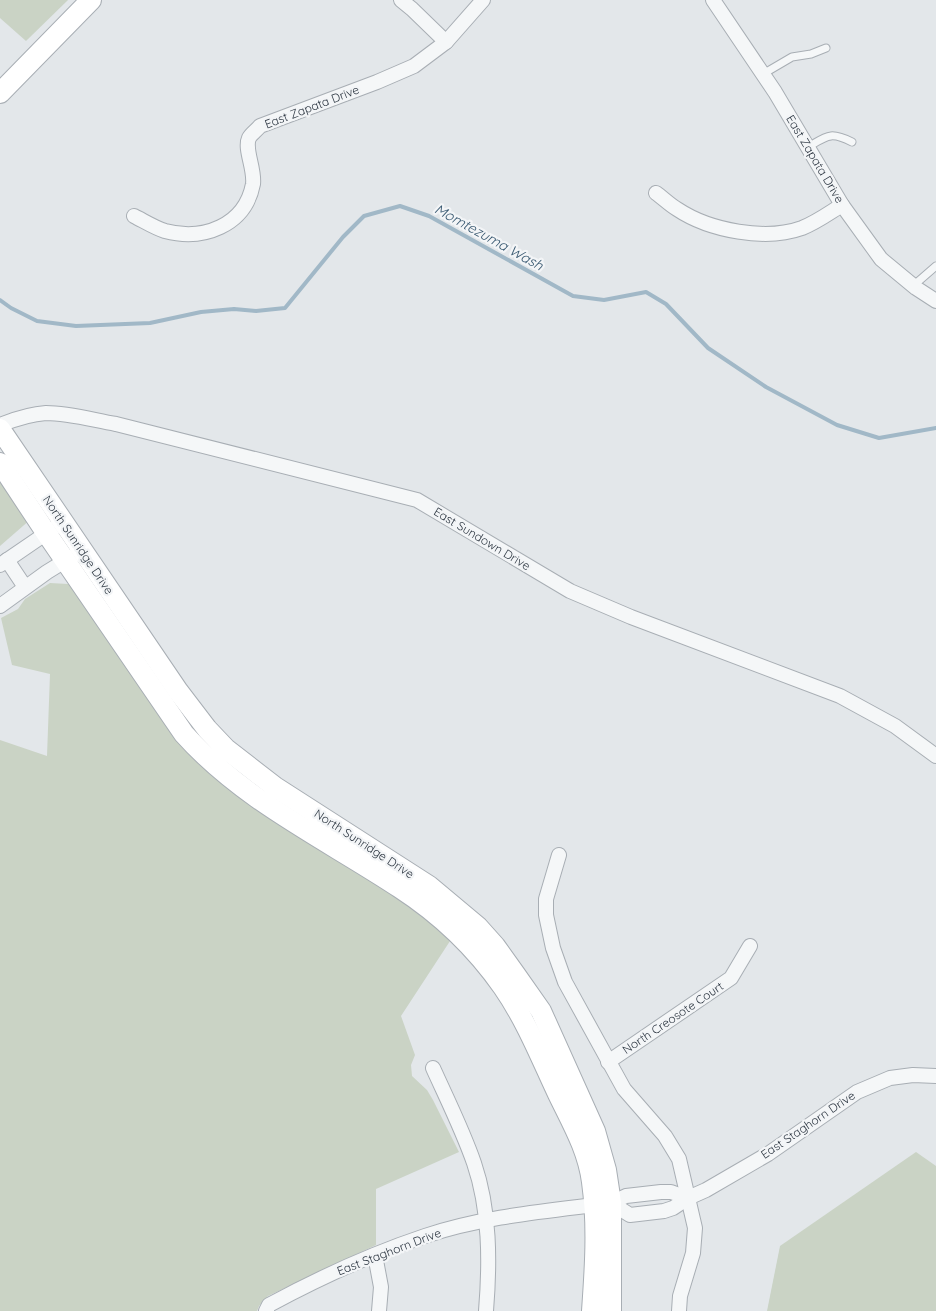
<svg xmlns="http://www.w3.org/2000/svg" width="936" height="1311" font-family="Quicksand,sans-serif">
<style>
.green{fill:#cad3c5}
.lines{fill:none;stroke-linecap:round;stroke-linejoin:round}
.stream{stroke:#a1b8c7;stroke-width:4}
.lane-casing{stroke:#a8aeb4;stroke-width:9}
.street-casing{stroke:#a8aeb4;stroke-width:16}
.secondary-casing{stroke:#a8aeb4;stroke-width:22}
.lane{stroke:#f5f7f8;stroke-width:7}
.street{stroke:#f5f7f8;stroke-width:14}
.secondary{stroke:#fff;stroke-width:20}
.labels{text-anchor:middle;stroke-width:4.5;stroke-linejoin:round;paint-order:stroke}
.street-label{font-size:12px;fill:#2c3641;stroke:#f3f5f7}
.water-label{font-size:14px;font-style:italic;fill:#395971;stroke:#f3f5f7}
</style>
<rect width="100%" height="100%" fill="#e3e7ea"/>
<g class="green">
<path d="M0,0H68L26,41L0,18Z"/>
<path d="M0,474L31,519L0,546Z"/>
<path d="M73,580L173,730L413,905L452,938L401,1016L415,1055L411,1065L412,1076L427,1090L433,1100L459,1152L376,1189V1245L268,1296L259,1306L257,1311H0V740L47,756L50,674L12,665L1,618L18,609L25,599L50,583L68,584Z"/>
<path d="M916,1152L936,1166V1311H767L780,1246Z"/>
</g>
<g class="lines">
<path class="stream" d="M0,300L11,308L37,321L76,326L150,323L201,312L234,309L256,311L285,308L343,237L364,216L400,206L429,216L573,296L604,300L646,292L666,304L708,348L766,387L837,425L879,438L936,428"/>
<g class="lane-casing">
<g id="lane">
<path d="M763,74L792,57L811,54L826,48"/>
<path d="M808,147C827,136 830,131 852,142"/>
<path d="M913,286L936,266"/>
</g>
</g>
<g class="street-casing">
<g id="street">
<path d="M401,0L412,9L446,42"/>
<path d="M713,0L775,92L842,205L881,259L916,288L936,301"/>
<path d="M656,193C663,198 670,205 677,209C710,231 766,241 802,228C817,222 829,213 842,205"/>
<path d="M134,216C144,221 155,228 165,231C203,241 245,226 253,184C255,169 244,149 249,138C251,134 257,130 260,126L377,82L414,66L446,42L483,0"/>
<path d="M0,425C15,419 30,414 46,413C69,413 93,420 116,424L417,500L570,591L631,617L840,696L895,726L936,756"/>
<path d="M7,560L25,587"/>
<path d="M0,565L54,528"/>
<path d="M0,606L47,572L73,556"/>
<path d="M559,855L546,899V915L553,948L565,982L624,1089L665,1136L679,1159L695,1228L693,1253L680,1296L679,1311"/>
<path d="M608,1062L731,978L750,946"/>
<path d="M433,1068C447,1099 463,1131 474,1163C490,1210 490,1262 486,1311"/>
<path d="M611,1203L630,1215L664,1211L673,1208L688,1198L706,1190L768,1154L857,1092L890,1078L913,1075L936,1076"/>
<path d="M375,1255L381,1287L379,1311"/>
<path d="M266,1311L269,1305C319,1278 371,1254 425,1236C484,1216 549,1211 611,1203L626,1196L661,1192H671L688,1198"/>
</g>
</g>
<g class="secondary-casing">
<g id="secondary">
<path d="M0,93L91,0"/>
<path d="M0,429L178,691L207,729L226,749L275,787L429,886L478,927L495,946L515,974L541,1011L595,1131L606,1170L611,1203V1311"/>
<path d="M0,463L47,534L184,734C244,801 326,839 400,888C440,914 475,947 503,987C526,1020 541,1058 558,1094C572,1123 588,1150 592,1182C598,1225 595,1269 592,1311"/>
</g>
</g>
<use href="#lane" class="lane"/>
<use href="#street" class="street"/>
<use href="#secondary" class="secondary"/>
</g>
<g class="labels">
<g class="street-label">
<text transform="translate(312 107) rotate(-21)" y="4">East Zapata Drive</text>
<text transform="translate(815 159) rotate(59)" y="4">East Zapata Drive</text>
<text transform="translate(482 539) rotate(31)" y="4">East Sundown Drive</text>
<text transform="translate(78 545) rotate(56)" y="4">North Sunridge Drive</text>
<text transform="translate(364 844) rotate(33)" y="4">North Sunridge Drive</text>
<text transform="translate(673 1018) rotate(-34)" y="4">North Creosote Court</text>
<text transform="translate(808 1125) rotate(-34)" y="4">East Staghorn Drive</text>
<text transform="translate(389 1252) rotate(-21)" y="4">East Staghorn Drive</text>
</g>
<g class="water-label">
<text transform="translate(489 237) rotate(29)" y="5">Momtezuma Wash</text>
</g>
</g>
</svg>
